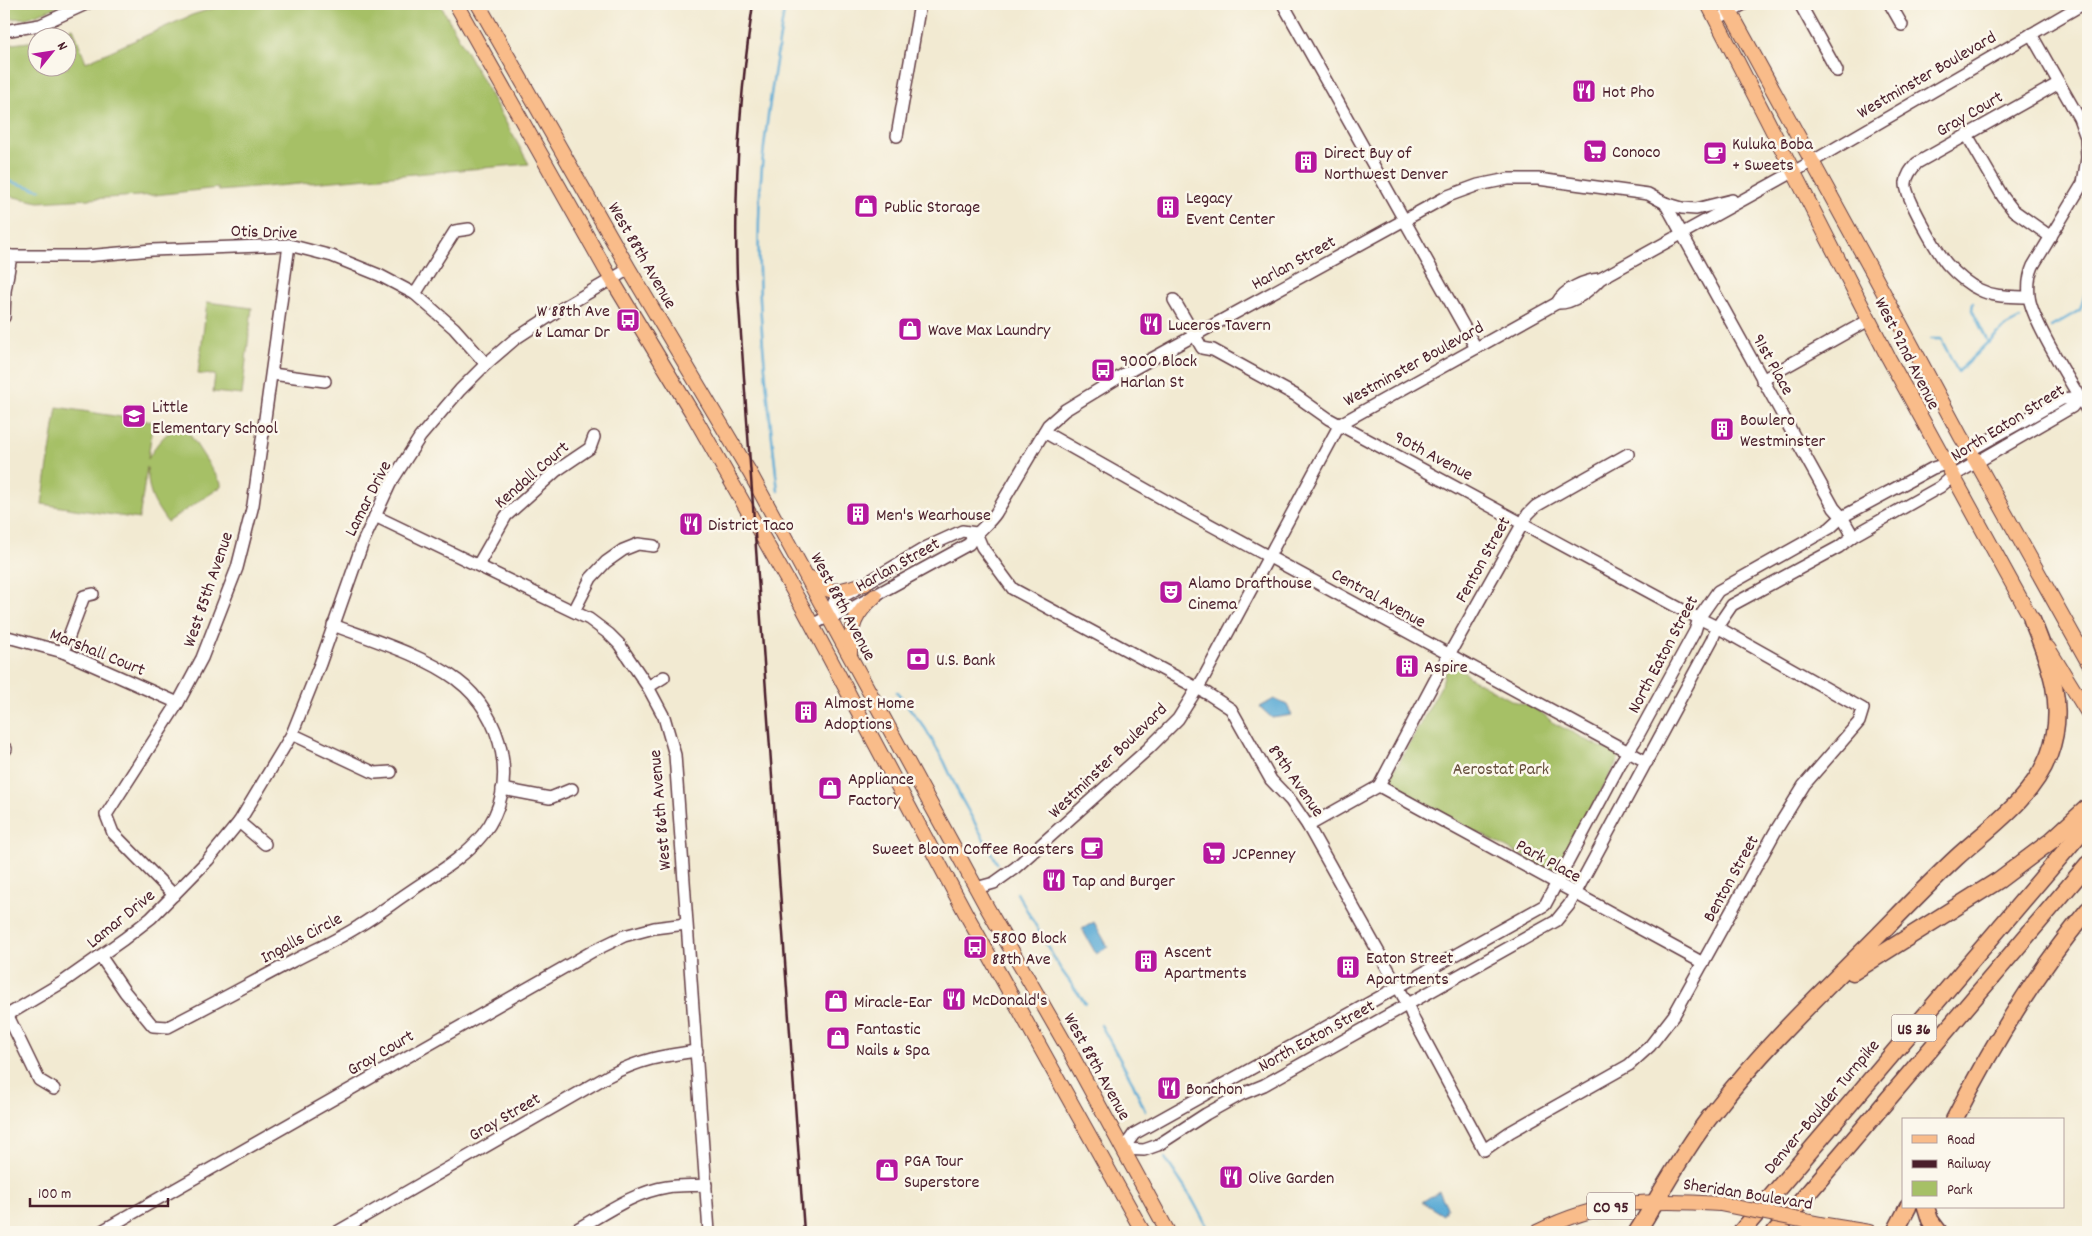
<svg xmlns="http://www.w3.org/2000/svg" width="2092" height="1236" font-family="Dekko,sans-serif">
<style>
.green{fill:#a6c066;stroke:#787048}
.water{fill:#5babd5;stroke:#526580}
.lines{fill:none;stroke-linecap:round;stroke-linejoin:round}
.stream{stroke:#5babd5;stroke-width:2.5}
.minor-casing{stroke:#633d44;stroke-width:14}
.major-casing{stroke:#633d44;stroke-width:16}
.highway-casing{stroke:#633d44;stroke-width:19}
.minor{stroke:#fff;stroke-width:11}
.major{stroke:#f9bc8a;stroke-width:14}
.highway{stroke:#f9bc8a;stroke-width:16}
.rail{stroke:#4a1f2b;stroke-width:2.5}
.major-bridge-casing{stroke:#633d44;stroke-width:16;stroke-linecap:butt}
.major-bridge{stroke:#f9bc8a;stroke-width:14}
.labels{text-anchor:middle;stroke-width:5;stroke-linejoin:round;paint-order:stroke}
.shield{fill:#fbf7ec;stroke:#7f6065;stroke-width:1}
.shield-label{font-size:16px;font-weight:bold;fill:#4a1f2b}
.street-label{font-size:18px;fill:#4a1f2b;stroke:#fbf7ec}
.poi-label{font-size:18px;fill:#4a1f2b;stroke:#fbf7ec;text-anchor:start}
.park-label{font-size:18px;fill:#664f3d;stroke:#fbf7ec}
</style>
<rect width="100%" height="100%" fill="#fbf7ec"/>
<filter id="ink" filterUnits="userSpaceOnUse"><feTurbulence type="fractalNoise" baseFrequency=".02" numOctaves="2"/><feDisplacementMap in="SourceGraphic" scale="10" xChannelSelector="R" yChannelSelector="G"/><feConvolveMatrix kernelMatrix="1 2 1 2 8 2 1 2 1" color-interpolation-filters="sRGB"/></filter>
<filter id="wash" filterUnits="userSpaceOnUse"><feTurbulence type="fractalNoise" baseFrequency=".0096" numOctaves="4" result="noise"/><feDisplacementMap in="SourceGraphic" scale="20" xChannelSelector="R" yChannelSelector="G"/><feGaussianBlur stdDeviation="1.12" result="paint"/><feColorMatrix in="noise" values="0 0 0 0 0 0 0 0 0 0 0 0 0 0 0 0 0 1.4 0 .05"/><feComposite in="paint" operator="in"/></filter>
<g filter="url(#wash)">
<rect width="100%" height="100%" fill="#f2ead2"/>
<g class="green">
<path d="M4,4H59L60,6L27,18L4,19Z"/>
<path d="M227,4H440L529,164L219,191L218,188L155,195L39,202L4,195V45L37,41L38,68H68V38L47,37L73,28L86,62L192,15Z"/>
<path d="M207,302L252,308L242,395L213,392L215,375L198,374Z"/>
<path d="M57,407L153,422L148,459C159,440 163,435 183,424L221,483V487L167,522C151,499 149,494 147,467L139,519L42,504Z"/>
<path d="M1452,666L1464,671L1469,677L1513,701C1528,704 1542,711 1552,722L1600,747C1607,749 1616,750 1619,758L1555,875L1542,870L1537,864L1481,834L1467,830L1462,824L1406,793C1399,792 1390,790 1387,783L1393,769L1398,765L1441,686L1446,670Z"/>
</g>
<g class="water">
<path d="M1274,699L1287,705L1292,715L1272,718L1260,707Z"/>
<path d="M1094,922L1108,947L1096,954L1082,929Z"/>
<path d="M1439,1191L1447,1207L1443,1215L1422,1202Z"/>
</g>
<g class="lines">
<g class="stream">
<path d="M4,180L41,190"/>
<path d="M2051,327L2080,310L2088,284"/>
<path d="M1931,339H1941L1958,372L1988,342L1972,310L1973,303"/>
<path d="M1988,343L2006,326L2020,319"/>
<path d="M778,491C766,384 752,274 762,166C767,112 777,57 785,4"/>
<path d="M897,692L925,728L944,761L960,796L997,863"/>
<path d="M1017,893L1060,968L1085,1003"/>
<path d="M1101,1025L1133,1083L1145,1111"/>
<path d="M1165,1158L1192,1199L1210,1232"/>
</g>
</g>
</g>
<g filter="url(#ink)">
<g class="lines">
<g class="minor-casing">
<g id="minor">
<path d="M1283,4L1476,348"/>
<path d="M1800,4L1837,71"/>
<path d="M1890,4L1902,25"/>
<path d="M1717,19L1744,4"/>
<path d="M4,31L40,25L86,4"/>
<path d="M2031,34L2079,118L2086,137L2087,158L2083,183L2033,266C2029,275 2028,286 2029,296C2031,320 2074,387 2088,412"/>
<path d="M1967,135L2003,197L2013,210L2051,237"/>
<path d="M897,136L920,4"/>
<path d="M1665,203L1682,208L1696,209L1732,200"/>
<path d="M4,254L11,256H86L152,250L289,245L332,256L379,275L415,294L454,328L486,364"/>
<path d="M415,294L455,231L469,229"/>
<path d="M2028,297C2011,296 1996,298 1980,290C1967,284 1956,274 1947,264C1938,253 1904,195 1906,183C1907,174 1912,169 1917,163L2059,83"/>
<path d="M1557,303C1564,289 1585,280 1600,279"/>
<path d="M4,317L5,291L11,256"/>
<path d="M272,374L325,381"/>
<path d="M1762,380L1869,320"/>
<path d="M1044,432L1170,503L1647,762"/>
<path d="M375,516L589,619L609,634L619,644L648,687L664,717L675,755L709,1232"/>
<path d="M976,533L982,547L1013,589L1208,694L1231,709L1271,780L1291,801L1308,826L1407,1003L1414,1020L1484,1150L1510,1132L1629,1065L1650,1046L1674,1015L1775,832L1804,785L1859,722L1863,709L1717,627L1690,614L1329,419L1295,395L1213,350L1202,348L1174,300"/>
<path d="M478,565L506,516L556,471L590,448L594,437"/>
<path d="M574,611L591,578L606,562L623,550L638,544L654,546"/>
<path d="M829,616L834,602L927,547L962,531L976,533"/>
<path d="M812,625L829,616L841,614L969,544C976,532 988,525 996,513L1048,425L1065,410L1126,373L1448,196L1478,185L1508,179H1538L1648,194L1665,203L1834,508L1842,517L1853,536"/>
<path d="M4,636L63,652L178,703"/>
<path d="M63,652L84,596L93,594"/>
<path d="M648,687L664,677"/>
<path d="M292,734L375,773L391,772"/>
<path d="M4,750L6,749"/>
<path d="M1379,786L1703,963"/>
<path d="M502,789L550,798L572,789"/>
<path d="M239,822L265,844"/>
<path d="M1308,826L1379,786L1442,667L1528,514L1536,506L1628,454"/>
<path d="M976,888L994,883L1015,868L1148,749L1178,719L1203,679L1340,424L1557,303C1573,304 1590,290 1600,279L1813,161L2083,4"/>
<path d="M174,895L113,833L106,815L178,703L202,658L237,568L253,505L289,245"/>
<path d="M101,957L125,992L153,1026L168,1027C211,1005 253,982 295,960C316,949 339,939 359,926C377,915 394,902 412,890C437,873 464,858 483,834C521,787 503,714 457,680C426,656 370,639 333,625"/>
<path d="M8,1016L39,1080L54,1089"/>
<path d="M4,1017L63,982L124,939L151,918L208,860L239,822L292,734L320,664L363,542L390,484L420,437L460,390L486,364L515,339L564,307L629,269"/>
<path d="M1123,1149L1144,1150L1158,1145L1206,1114L1242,1094L1264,1085L1556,921L1569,905L1712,640L1717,627L1732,605L1839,547L1853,536L1940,487L1953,476L2072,407L2080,397"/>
<path d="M1123,1149L1134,1134L1545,905L1620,764L1635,741L1695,631L1699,618L1718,591L1830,528L1842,517L1933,468L1946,464L2062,399L2080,397"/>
<path d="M100,1232L593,951L624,936L654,928L686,924"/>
<path d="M337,1232L608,1076C641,1059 661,1056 697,1051"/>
<path d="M572,1232C601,1216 633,1192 667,1187C680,1185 693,1186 706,1185"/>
</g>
</g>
<g class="major-casing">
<g id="major">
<path d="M456,4L606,270L694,416L803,608L965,912L1143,1232"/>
<path d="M478,4L629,269L750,473L985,904L1070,1052L1168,1232"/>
<path d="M1708,4L1888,357L2037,629"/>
<path d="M1726,4L1873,273L1961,437L1976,461L2088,662"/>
<path d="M811,578C834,599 839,589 865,584"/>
<path d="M2048,648L2088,713"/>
<path d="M850,653C851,625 854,615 875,596"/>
<path d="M1826,1225L1869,1232"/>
<path d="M1537,1232C1600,1200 1651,1199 1720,1204"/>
</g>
</g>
<g class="highway-casing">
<g id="highway">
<path d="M1853,972L1999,880L2051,841L2088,807"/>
<path d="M1954,1120C1992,1045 2034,975 2088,910"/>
<path d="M1926,1207L1930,1220L1939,1232"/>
<path d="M1637,1232C1663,1190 1686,1146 1717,1108C1761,1051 1812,1002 1863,951C1894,920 1924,888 1956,858C1990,827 2032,799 2049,755C2067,707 2050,664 2032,620"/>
<path d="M1741,1232L2088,824"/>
<path d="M1775,1232L2088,864"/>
<path d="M1895,1232L1908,1207"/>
</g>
</g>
<use href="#minor" class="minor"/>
<use href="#major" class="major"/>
<use href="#highway" class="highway"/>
<path class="rail" d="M753,4C739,98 734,184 737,278L804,1232"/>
<g class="major-bridge-casing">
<path id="major-bridge" d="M1720,1204L1826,1225"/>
</g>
<use href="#major-bridge" class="major-bridge"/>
</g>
</g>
<defs>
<g id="restaurant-square" transform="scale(1.25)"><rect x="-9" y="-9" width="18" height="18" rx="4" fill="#b5179e" stroke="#fbf7ec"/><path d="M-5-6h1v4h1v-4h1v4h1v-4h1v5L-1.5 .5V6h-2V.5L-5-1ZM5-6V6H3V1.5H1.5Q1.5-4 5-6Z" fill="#fff"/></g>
<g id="supermarket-square" transform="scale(1.25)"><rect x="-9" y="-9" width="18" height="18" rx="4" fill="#b5179e" stroke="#fbf7ec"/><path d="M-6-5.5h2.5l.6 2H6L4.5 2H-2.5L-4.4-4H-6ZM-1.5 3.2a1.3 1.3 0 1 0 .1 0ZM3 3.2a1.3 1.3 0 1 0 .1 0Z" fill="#fff"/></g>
<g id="cafe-square" transform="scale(1.25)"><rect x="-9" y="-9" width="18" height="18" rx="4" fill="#b5179e" stroke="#fbf7ec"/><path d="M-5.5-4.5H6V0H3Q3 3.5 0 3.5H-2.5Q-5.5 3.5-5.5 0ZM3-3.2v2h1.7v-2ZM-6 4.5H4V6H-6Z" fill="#fff"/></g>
<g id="building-square" transform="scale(1.25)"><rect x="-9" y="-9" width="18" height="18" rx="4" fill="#b5179e" stroke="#fbf7ec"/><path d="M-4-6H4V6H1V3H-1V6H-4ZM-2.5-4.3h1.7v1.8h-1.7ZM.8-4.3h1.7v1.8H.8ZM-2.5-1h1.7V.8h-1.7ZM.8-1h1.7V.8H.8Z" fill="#fff"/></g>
<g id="shop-square" transform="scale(1.25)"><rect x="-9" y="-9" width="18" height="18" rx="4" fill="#b5179e" stroke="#fbf7ec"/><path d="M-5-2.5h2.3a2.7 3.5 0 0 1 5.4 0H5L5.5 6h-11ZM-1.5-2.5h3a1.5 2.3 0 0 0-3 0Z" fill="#fff"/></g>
<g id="bus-square" transform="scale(1.25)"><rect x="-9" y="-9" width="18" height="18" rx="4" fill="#b5179e" stroke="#fbf7ec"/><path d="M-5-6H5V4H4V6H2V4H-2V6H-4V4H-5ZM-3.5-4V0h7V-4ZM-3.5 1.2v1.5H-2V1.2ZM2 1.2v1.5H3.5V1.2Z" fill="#fff"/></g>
<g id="school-square" transform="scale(1.25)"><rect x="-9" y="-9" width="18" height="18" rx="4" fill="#b5179e" stroke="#fbf7ec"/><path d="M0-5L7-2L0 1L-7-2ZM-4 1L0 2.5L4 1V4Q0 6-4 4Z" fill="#fff"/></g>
<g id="theatre-square" transform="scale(1.25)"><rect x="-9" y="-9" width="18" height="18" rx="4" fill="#b5179e" stroke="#fbf7ec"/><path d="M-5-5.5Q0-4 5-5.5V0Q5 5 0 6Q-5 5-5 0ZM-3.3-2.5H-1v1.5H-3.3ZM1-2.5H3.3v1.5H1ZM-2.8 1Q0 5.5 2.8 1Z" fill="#fff"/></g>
<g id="bank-square" transform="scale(1.25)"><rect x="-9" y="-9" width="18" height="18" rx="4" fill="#b5179e" stroke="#fbf7ec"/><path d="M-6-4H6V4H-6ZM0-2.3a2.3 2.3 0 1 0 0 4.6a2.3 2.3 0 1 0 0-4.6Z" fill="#fff"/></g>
</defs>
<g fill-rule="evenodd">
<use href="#restaurant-square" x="1584" y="91"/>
<use href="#supermarket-square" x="1595" y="151"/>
<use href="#cafe-square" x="1715" y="153"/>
<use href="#building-square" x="1306" y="162"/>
<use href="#shop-square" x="866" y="206"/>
<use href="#building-square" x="1168" y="207"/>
<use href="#bus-square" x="628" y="320"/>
<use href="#restaurant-square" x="1151" y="324"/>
<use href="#shop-square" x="910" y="329"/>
<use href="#bus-square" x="1103" y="370"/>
<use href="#school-square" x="134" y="416"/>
<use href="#building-square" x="1722" y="429"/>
<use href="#building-square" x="858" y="514"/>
<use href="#restaurant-square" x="691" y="524"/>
<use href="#theatre-square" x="1171" y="592"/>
<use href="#bank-square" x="918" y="659"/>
<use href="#building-square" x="1407" y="666"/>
<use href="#building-square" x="806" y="712"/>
<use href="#shop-square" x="830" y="788"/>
<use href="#cafe-square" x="1092" y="848"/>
<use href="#supermarket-square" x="1214" y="853"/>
<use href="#restaurant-square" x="1054" y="880"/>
<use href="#bus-square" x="975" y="947"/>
<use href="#building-square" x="1146" y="961"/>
<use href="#building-square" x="1348" y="967"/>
<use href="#restaurant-square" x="954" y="999"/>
<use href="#shop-square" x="836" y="1001"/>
<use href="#shop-square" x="838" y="1038"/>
<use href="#restaurant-square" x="1169" y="1088"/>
<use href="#shop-square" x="887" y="1170"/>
<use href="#restaurant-square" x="1231" y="1177"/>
</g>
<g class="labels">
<g class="shield">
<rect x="1891.5" y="1014.5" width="45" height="27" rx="4"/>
<rect x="1587" y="1192.5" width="48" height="27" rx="4"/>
</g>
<g class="shield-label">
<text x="1914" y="1034">US 36</text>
<text x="1611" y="1212">CO 95</text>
</g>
<g class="street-label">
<text transform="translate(1926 74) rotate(-30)" y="6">Westminster Boulevard</text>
<text transform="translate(1969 113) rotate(-30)" y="6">Gray Court</text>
<text transform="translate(264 231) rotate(2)" y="6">Otis Drive</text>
<text transform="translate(643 255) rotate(60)" y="6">West 88th Avenue</text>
<text transform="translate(1293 262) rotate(-29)" y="6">Harlan Street</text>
<text transform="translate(1908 353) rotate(63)" y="6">West 92nd Avenue</text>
<text transform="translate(1413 363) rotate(-29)" y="6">Westminster Boulevard</text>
<text transform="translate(1774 364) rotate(61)" y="6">91st Place</text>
<text transform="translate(2007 422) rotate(-32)" y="6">North Eaton Street</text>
<text transform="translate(1434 455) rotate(28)" y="6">90th Avenue</text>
<text transform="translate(531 474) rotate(-41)" y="6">Kendall Court</text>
<text transform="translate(367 498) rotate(-63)" y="6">Lamar Drive</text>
<text transform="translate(1482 559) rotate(-61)" y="6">Fenton Street</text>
<text transform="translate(897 564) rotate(-29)" y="6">Harlan Street</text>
<text transform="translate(207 589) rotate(-71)" y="6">West 85th Avenue</text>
<text transform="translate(1379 597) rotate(29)" y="6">Central Avenue</text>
<text transform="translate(844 606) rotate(62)" y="6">West 88th Avenue</text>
<text transform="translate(98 651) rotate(22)" y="6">Marshall Court</text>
<text transform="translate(1662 654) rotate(-62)" y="6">North Eaton Street</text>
<text transform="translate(1107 760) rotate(-44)" y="6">Westminster Boulevard</text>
<text transform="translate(1297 780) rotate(55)" y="6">89th Avenue</text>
<text transform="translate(659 810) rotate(-95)" y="6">West 86th Avenue</text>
<text transform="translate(1549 860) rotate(29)" y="6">Park Place</text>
<text transform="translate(1730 878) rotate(-61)" y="6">Benton Street</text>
<text transform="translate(120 918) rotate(-39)" y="6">Lamar Drive</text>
<text transform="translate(301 937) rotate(-28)" y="6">Ingalls Circle</text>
<text transform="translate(1316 1035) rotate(-29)" y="6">North Eaton Street</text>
<text transform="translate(380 1052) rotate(-30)" y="6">Gray Court</text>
<text transform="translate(1098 1066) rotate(61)" y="6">West 88th Avenue</text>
<text transform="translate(1821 1106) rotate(-50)" y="6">Denver–Boulder Turnpike</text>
<text transform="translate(504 1116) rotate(-30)" y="6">Gray Street</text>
<text transform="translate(1748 1193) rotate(9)" y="6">Sheridan Boulevard</text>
</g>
<g class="poi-label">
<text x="1602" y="97">Hot Pho</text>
<text x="1732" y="149">Kuluka Boba<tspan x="1732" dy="21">+ Sweets</tspan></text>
<text x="1612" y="157">Conoco</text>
<text x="1324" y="158">Direct Buy of<tspan x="1324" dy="21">Northwest Denver</tspan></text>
<text x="1186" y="203">Legacy<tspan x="1186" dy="21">Event Center</tspan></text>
<text x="884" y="212">Public Storage</text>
<text x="610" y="316" text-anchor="end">W 88th Ave<tspan x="610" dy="21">&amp; Lamar Dr</tspan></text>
<text x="1168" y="330">Luceros Tavern</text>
<text x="928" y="335">Wave Max Laundry</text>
<text x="1120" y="366">9000 Block<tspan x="1120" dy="21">Harlan St</tspan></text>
<text x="152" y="412">Little<tspan x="152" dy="21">Elementary School</tspan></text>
<text x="1740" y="425">Bowlero<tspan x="1740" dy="21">Westminster</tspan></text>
<text x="876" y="520">Men's Wearhouse</text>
<text x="708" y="530">District Taco</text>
<text x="1188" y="588">Alamo Drafthouse<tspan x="1188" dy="21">Cinema</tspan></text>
<text x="936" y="665">U.S. Bank</text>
<text x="1424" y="672">Aspire</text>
<text x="824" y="708">Almost Home<tspan x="824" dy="21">Adoptions</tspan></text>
<text x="848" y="784">Appliance<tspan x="848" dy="21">Factory</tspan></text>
<text x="1074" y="854" text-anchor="end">Sweet Bloom Coffee Roasters</text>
<text x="1232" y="859">JCPenney</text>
<text x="1072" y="886">Tap and Burger</text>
<text x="992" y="943">5800 Block<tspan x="992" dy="21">88th Ave</tspan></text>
<text x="1164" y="957">Ascent<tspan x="1164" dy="21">Apartments</tspan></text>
<text x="1366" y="963">Eaton Street<tspan x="1366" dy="21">Apartments</tspan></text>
<text x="972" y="1005">McDonald's</text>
<text x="854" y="1007">Miracle-Ear</text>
<text x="856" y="1034">Fantastic<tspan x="856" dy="21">Nails &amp; Spa</tspan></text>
<text x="1186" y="1094">Bonchon</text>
<text x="904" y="1166">PGA Tour<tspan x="904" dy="21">Superstore</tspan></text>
<text x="1248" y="1183">Olive Garden</text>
</g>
<g class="park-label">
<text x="1501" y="774">Aerostat Park</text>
</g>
</g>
<rect width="2092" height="1236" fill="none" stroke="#fbf7ec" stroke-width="20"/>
<rect x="1902" y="1118" width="162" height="90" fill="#fbf7ec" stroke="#b4a19f"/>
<rect x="1912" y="1135" width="25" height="8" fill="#f9bc8a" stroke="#b4a19f"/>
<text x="1947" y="1144" font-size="15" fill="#4a1f2b">Road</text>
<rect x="1912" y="1160" width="25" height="8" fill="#4a1f2b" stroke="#b4a19f"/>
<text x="1947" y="1168" font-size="15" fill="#4a1f2b">Railway</text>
<rect x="1912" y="1181" width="25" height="15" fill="#a6c066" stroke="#b4a19f"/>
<text x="1947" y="1194" font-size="15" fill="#4a1f2b">Park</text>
<g transform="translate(52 52) rotate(60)"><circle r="24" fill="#fbf7ec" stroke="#b4a19f"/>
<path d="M0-4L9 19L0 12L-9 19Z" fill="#b5179e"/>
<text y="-8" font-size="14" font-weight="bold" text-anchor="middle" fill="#4a1f2b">N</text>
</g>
<path d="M30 1198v8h138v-8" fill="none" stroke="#4a1f2b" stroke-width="2.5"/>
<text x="38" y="1198" font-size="15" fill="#4a1f2b" stroke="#fbf7ec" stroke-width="4" paint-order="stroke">100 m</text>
</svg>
